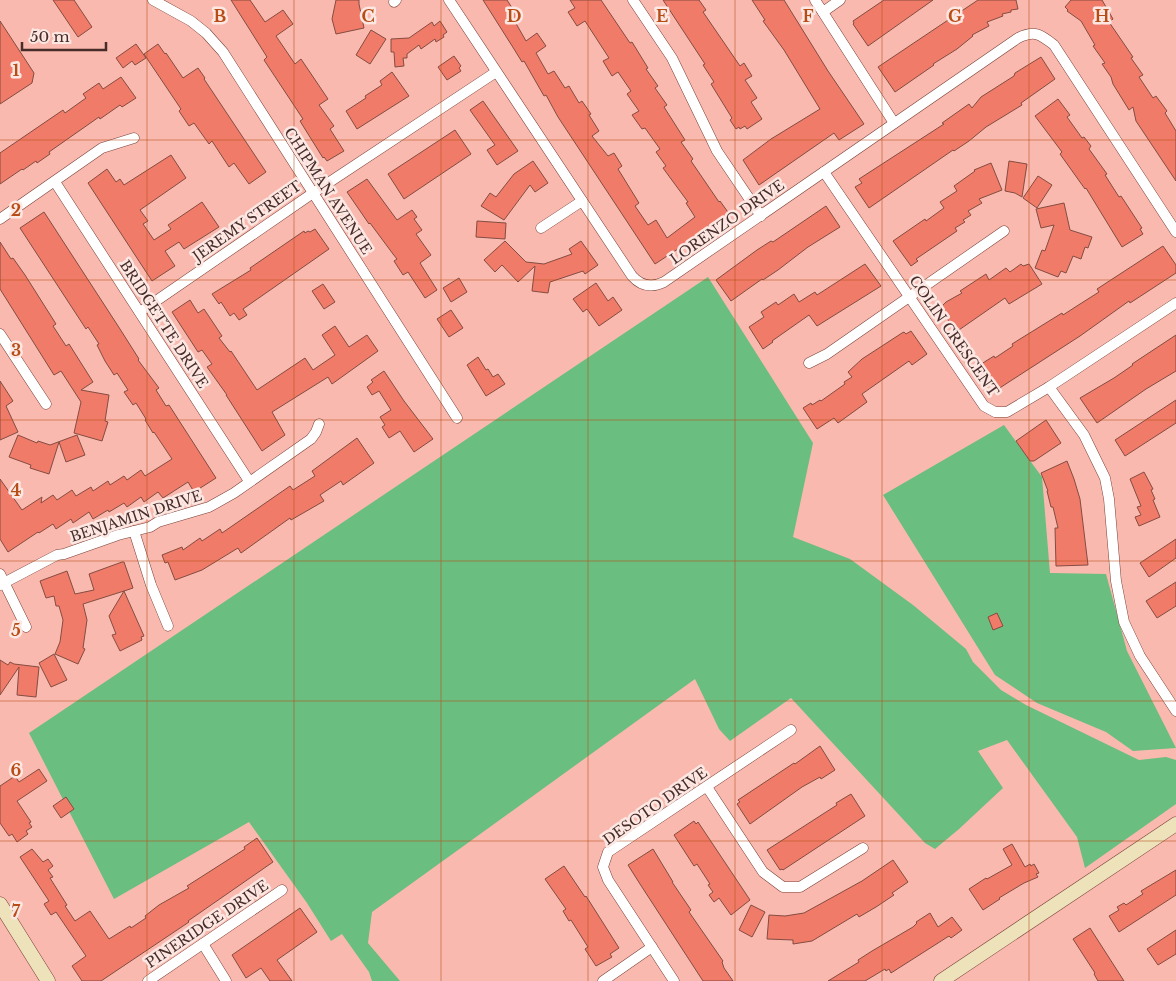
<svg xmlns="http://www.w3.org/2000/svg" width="1176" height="981" font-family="'Libre Baskerville',serif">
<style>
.green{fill:#6abe7f}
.building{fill:#f07b68;stroke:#844c42}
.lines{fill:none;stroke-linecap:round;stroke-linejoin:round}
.street-casing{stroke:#794239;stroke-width:11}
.secondary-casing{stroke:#794239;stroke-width:15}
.street{stroke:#fff;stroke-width:10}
.secondary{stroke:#eee2bb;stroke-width:14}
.grid{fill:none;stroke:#b84c15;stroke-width:1;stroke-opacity:0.55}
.labels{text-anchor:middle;stroke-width:5;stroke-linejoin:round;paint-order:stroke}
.street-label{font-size:14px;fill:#472d29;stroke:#fce7e3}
.grid-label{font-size:16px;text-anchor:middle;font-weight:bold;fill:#b84c15;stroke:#fce7e3;stroke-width:5;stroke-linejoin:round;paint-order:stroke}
</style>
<rect width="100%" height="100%" fill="#fab9ae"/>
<g class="green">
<path d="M708,277L813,443L793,537L850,559L913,605L966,649L973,662L1001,690L1026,705L1139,760L1166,757L1176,760V804L1085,868L1077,837L1007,740L978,751L1003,788L959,829L935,849L925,843L791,698L730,741L719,729L695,679L372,912L368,943L400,981H372L369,972L342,934L331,941L307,903L249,822L114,899L29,733Z"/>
<path d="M1004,425L1042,477L1050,573L1106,574L1127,651L1176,748L1133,751L1106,732L1037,703L995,675L883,495Z"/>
</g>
<g class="building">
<path d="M53,0H74L92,27L78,37Z"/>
<path d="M231,0H250L265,22L283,10L293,24L276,36L295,64L301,59L328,99L319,105L334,126L330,129L344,151L327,161L324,157L323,158L300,121L303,119L264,60L267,57Z"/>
<path d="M336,0H359V4L364,28L336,34L332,19Z"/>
<path d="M483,0H507L518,17L514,20L526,41L537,33L546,46L536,53L548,74L554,71L565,88L569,86L579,103L582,101L591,114L589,115L599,131L592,136L608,156L614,153L622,166L618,169L639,203L635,206L648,225L656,220L667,238L695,217L686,203L688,202L663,168L666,166L656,152L660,149L645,128L642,129L632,115L639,111L627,94L631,91L618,72L612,76L603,61L609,58L585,21L577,26L568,12L575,8L570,0H601L630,43L632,42L648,68L646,69L658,86L655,88L667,105L664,107L685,140L681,142L693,159L691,161L719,202L720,201L730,215L655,264L558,117L546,95L544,96L524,61L522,62L514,49Z"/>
<path d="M663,0H699L706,10L703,12L740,66L744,63L752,76L745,80L757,98L751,102L762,119L747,129L745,126L740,129L739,127L736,129L730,120L732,118L711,84L714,82L703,65L705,64Z"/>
<path d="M752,0H784L828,71L864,124L839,140L834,133L759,185L743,160L771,139L820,109L784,50L763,21L765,20Z"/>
<path d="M884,0H933L868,46L853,24L854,23L853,21Z"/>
<path d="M978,0H1016L1018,9L1011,10V12L1002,14L1003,16L987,22L989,26L972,35L973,36L957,49L933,64L934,65L895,92L878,67Z"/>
<path d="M1071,0H1102L1113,19L1109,22L1133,57L1131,58L1143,75L1139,77L1153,98L1156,96L1167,111L1165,113L1176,131V181L1136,121L1133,107L1129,110L1113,84L1111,77L1102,64L1105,63L1093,46L1095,45L1081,21L1067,11L1068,10L1065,7Z"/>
<path d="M0,21L34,73L32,83L0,104Z"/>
<path d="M440,21L447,32L443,35L444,37L436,42L435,39L421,49L419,45L407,54V58H403L404,66L395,67L394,52H391V39L409,38L432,22L434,26Z"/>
<path d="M371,30L386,39L370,64L356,55Z"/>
<path d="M136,44L146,58L135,65L132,61L123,68L116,58Z"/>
<path d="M158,44L165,54L166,53L183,78L198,68L205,78L204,79L266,172L249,184L234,163L229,167L212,141L209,144L194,123L189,126L179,111L181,109L144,54Z"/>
<path d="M454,56L461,66L459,68L461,71L447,80L438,67Z"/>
<path d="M1041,57L1055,79L1021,103L1022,105L986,127L969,141L954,151L953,150L869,208L855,187L862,183L859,179L944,124L942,123L969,104L972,108L981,97L1014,76L1015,73Z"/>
<path d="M392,72L409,96L357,129L346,111L366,98L365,96L382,85L380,81Z"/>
<path d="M121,77L136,98L122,107L120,105L100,119L99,117L49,152L50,154L37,163L36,161L23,170L22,169L0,184V153L63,110L65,113L86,98L83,94L99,83L103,89Z"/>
<path d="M1058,99L1070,115L1067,117L1082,138L1084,137L1091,146L1089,149L1107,174L1105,175L1119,197L1121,196L1142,228L1140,229L1143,234L1122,247L1086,188L1085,189L1060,154L1062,152L1035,116Z"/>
<path d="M483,101L518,151L497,165L487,150L495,145L470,110Z"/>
<path d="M455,130L471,154L404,199L388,174Z"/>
<path d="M171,155L186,178L140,210L148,221L143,224L154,240L171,229L168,225L202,202L219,227L184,249L179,242L165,251L175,266L152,281L88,183L107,169L116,182L120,179L124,185Z"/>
<path d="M533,161L548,183L535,192L530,185L504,220L481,206L490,193L496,197L514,174Z"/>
<path d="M1009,161L1027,164L1022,197L1015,193L1005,191Z"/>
<path d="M991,163L1002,190L979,199L982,203L968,211L971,215L963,220L965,222L955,228L957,231L916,259L918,261L911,266L893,241L925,219L926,221L944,208L940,202L957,191L954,186L975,171L974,170Z"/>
<path d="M1038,176L1052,185L1037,208L1023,198Z"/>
<path d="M367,179L397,220L412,210L417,217L414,219L422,230L416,234L431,255L420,263L437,290L425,298L408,272L403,275L394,261L397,259L393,254L370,223L369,224L347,192Z"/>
<path d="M1064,203L1070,230L1092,237L1088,248L1085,247L1081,259L1073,256L1066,273L1061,271L1058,277L1035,268L1042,250L1045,251L1054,225L1041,228L1036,209Z"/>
<path d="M826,206L840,227L808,247L778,270L763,280L762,279L731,301L716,280L757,250L771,241L773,242Z"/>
<path d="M44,212L120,329L139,359L138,360L159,388L156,390L166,406L169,405L216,478L194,492L188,482L163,498L158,492L144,502L141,497L127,507L124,503L109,512L108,510L93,519L89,512L73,523L71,519L56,529L53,524L39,533L38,532L8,552L0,539V479L22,510L42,497L41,503L53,495L57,500L72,490L76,496L91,487L93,491L108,481L110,485L124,476L127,480L141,470L145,476L172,459L154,432L153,433L145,420L146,419L136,403L133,405L124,392L128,390L117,373L114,375L105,361L97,345L99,344L88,327L86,329L20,228Z"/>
<path d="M477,221L506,223L505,239L476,237Z"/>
<path d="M315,229L329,249L243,309L247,315L239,320L234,313L230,316L221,302L219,304L212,294L251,270L250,268L304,231L305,233L308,231L310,232Z"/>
<path d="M505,241L526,262L544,264L572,254L569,249L581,241L598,265L585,274L583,271L550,282L548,293L532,291L535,266L518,282L502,265L495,272L484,260Z"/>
<path d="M0,242L11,259L13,258L25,275L56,324L53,326L66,346L69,344L93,382L81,390L109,395L105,421L108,422L102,441L74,433L81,402L61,371L54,375L0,289Z"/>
<path d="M1163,246L1176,265V273L1130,303L1129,301L1080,336L995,391L978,366L994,356L995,358L1013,346L1012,344L1062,313L1063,315L1080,304L1099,292L1097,289Z"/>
<path d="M865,264L881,286L817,326L809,315L772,341L773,342L763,349L749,327L764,317L761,312L776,302L778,305L794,294L799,302L815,292L817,295Z"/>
<path d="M1021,264L1023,266L1029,264L1042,284L1009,304L1005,298L956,332L940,308L946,302L962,293L960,291L986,274L989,280L1006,268L1010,272Z"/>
<path d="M459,278L467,292L451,302L443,288Z"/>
<path d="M596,283L608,301L613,297L622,310L599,326L587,309L583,312L573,299Z"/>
<path d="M323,284L335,302L324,309L312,291Z"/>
<path d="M190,300L198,313L204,309L222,336L219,338L230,352L231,351L257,390L305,358L313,370L335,355L322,335L335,326L349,347L367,335L378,351L332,384L328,377L272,412L285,435L262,451L226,395H227L207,367L212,364L202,350L198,352L172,312Z"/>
<path d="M451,310L463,328L449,337L437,319Z"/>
<path d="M911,331L927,354L912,365L909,361L862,394L867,402L838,423L834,418L817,429L803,408L811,403L812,405L820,400L821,401L845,384L844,382L852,377L848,372L862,359L902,333L904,332L906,334Z"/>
<path d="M1176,335V371L1146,389L1097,423L1080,398L1114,378L1133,365L1132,364Z"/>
<path d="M478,357L486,370L488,369L493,377L498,374L505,384L486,396L467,365Z"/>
<path d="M384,371L404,401L433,439L414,452L400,431L389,438L382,427L385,425L380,417L391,410L379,391L372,395L367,387L373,382L371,380Z"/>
<path d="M0,381L13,401L6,406L18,432L0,440Z"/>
<path d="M1176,400V423L1125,456L1115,440Z"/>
<path d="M1046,420L1061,443L1034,461H1030L1016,441Z"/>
<path d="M18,435L37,443L38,441L50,445L77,435L85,455L66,462L59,442L49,474L30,468L31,465L9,457Z"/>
<path d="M357,438L374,463L343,485L341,481L320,495L324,501L291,520L290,518L241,553L238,548L202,570L175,580L168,562L165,563L162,555L182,547L183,550L200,538L202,541L220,529L222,533L290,486L293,490L315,476L312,471Z"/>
<path d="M1067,461L1074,479L1080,499L1088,565L1056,566L1055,528H1058L1053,507H1051L1047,491H1048L1041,473Z"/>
<path d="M1144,472L1153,489L1151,490L1155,499L1153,500L1160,517L1139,526L1135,517L1141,515L1137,507L1141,506L1130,479Z"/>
<path d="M1176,539V558L1149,577L1140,563Z"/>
<path d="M122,562H124L133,588L124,591L144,636L141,637L142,640L120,651L112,635L116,634L109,616L124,591L83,604L87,620L83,648L85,649L78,664L55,654L60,642L63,620L59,606H56L54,596L46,598L40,581L67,571L75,594L94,590L89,574Z"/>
<path d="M1176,582V606L1157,618L1146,601Z"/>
<path d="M997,613L1003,626L993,630L988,617Z"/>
<path d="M54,654L67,680L51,687L39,663Z"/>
<path d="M0,660L8,665L10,662L14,664L39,667L36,697L17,695L19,667L0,695Z"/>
<path d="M820,746L835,770L821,779L820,777L802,787L750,824L737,804L740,802L738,800L794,763L795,764Z"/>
<path d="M39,769L47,781L17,801L31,822L29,823L32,827L26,831L28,834L17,842L12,834L9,836L0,823V786L15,776L19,782Z"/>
<path d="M851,794L865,816L783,870L782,869L780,870L767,850L837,805L836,803Z"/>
<path d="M66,797L74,809L61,818L53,806Z"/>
<path d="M694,821L696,824L698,822L750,900L731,915L719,898L714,902L709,895L713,892L708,885L710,884L697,864L694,866L674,835Z"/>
<path d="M257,838L273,862L188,921L189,922L101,981H82L72,966L86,956L56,912L51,915L44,904L49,901L20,857L32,849L43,862L48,859L53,866L48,870L53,877L50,878L67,905L65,906L75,921L90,911L109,939L130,926L131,928L146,918L145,916L159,905L189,888L187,886L245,849L244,847Z"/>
<path d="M1012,844L1025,867L1030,864L1031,866L1034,864L1039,873L1036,874L1038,877L1024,883L999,898L1000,899L983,910L969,889L986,878L987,879L1012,865L1003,849Z"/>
<path d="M653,849L673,882H672L691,910L689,912L723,961L722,962L724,968L733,981H703L640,884L628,865Z"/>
<path d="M893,860L908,882L892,893L894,895L876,907L859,917L857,914L812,941L793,944V940L767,939L769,915L785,916L804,913L862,881Z"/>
<path d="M564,866L585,897L586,896L619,948L610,954L612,957L596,966L585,949L588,947L571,920L569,921L563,911L566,909L545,879Z"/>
<path d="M1176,870V895L1119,932L1109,916L1119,910L1117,907L1124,903L1126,905L1143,894L1141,891Z"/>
<path d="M751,905L765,912L752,937L739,930Z"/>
<path d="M300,908L317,932L277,960L292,981H270L261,968L246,978L232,955Z"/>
<path d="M930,913L938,927L952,917L962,930L951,938L949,936L891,973L889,969L886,971L885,969L865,981H828L859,962L858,960L872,951L913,927L917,923L916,922Z"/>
<path d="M1090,928L1124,981H1098L1094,974L1095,973L1073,939Z"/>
<path d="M1176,930V954L1158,965L1147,949Z"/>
</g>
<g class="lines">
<g class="street-casing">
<g id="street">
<path d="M153,0L191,21L206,33L223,52L457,418"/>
<path d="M449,0L632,276C641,286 652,288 664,282L1018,38C1035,30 1040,34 1054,45L1176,232"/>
<path d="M633,0L672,58L717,151L761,216"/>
<path d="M815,0L894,123"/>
<path d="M394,2L396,0"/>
<path d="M823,12L840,0"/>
<path d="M824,172L984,406L995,412H1007L1049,387L1176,303"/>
<path d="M55,182L249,481"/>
<path d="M0,219L102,148L134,138"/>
<path d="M541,228L582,201"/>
<path d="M140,312L313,193L496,72"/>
<path d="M0,334L46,404"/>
<path d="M809,363L827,354L1004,231"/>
<path d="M1049,387L1084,435L1105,478L1109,499L1116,581L1124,622L1140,656L1176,711"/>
<path d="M134,531L151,585L168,626"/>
<path d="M0,574L26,627"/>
<path d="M0,585L57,555L64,554L118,535L150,527L158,522L209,507L234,493L311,439L316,432L319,424"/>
<path d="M707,787L763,872L783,887H800L863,848"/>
<path d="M203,944L226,981"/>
<path d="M148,981L282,890"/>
<path d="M603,981L652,947"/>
<path d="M674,981L608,880L603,867L608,852L791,730"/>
</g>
</g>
<g class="secondary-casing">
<g id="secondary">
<path d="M0,904L48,981"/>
<path d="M941,981L1176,824"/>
</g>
</g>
<use href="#street" class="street"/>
<use href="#secondary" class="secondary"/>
</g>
<path class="grid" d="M147,0V981M294,0V981M441,0V981M588,0V981M735,0V981M882,0V981M1029,0V981M0,140H1176M0,280H1176M0,420H1176M0,561H1176M0,701H1176M0,841H1176"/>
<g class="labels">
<g class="street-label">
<text transform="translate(328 191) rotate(57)" y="5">CHIPMAN AVENUE</text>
<text transform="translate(247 221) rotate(-35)" y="5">JEREMY STREET</text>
<text transform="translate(727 222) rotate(-35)" y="5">LORENZO DRIVE</text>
<text transform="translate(164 324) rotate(57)" y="5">BRIDGETTE DRIVE</text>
<text transform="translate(954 336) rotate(55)" y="5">COLIN CRESCENT</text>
<text transform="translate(136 516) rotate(-18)" y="5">BENJAMIN DRIVE</text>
<text transform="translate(655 806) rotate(-35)" y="5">DESOTO DRIVE</text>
<text transform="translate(207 924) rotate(-34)" y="5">PINERIDGE DRIVE</text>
</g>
</g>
<g class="grid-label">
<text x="220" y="22">B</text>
<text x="368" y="22">C</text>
<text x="514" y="22">D</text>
<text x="662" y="22">E</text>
<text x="808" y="22">F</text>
<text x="955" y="22">G</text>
<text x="1102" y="22">H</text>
<text x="16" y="76">1</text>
<text x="16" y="216">2</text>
<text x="16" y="356">3</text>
<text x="16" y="496">4</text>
<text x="16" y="636">5</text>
<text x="16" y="776">6</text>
<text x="16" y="917">7</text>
</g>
<path d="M22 42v8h84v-8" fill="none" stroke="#472d29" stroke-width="2.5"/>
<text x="30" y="42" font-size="15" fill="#472d29" stroke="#fce7e3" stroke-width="4" paint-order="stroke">50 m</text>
</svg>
